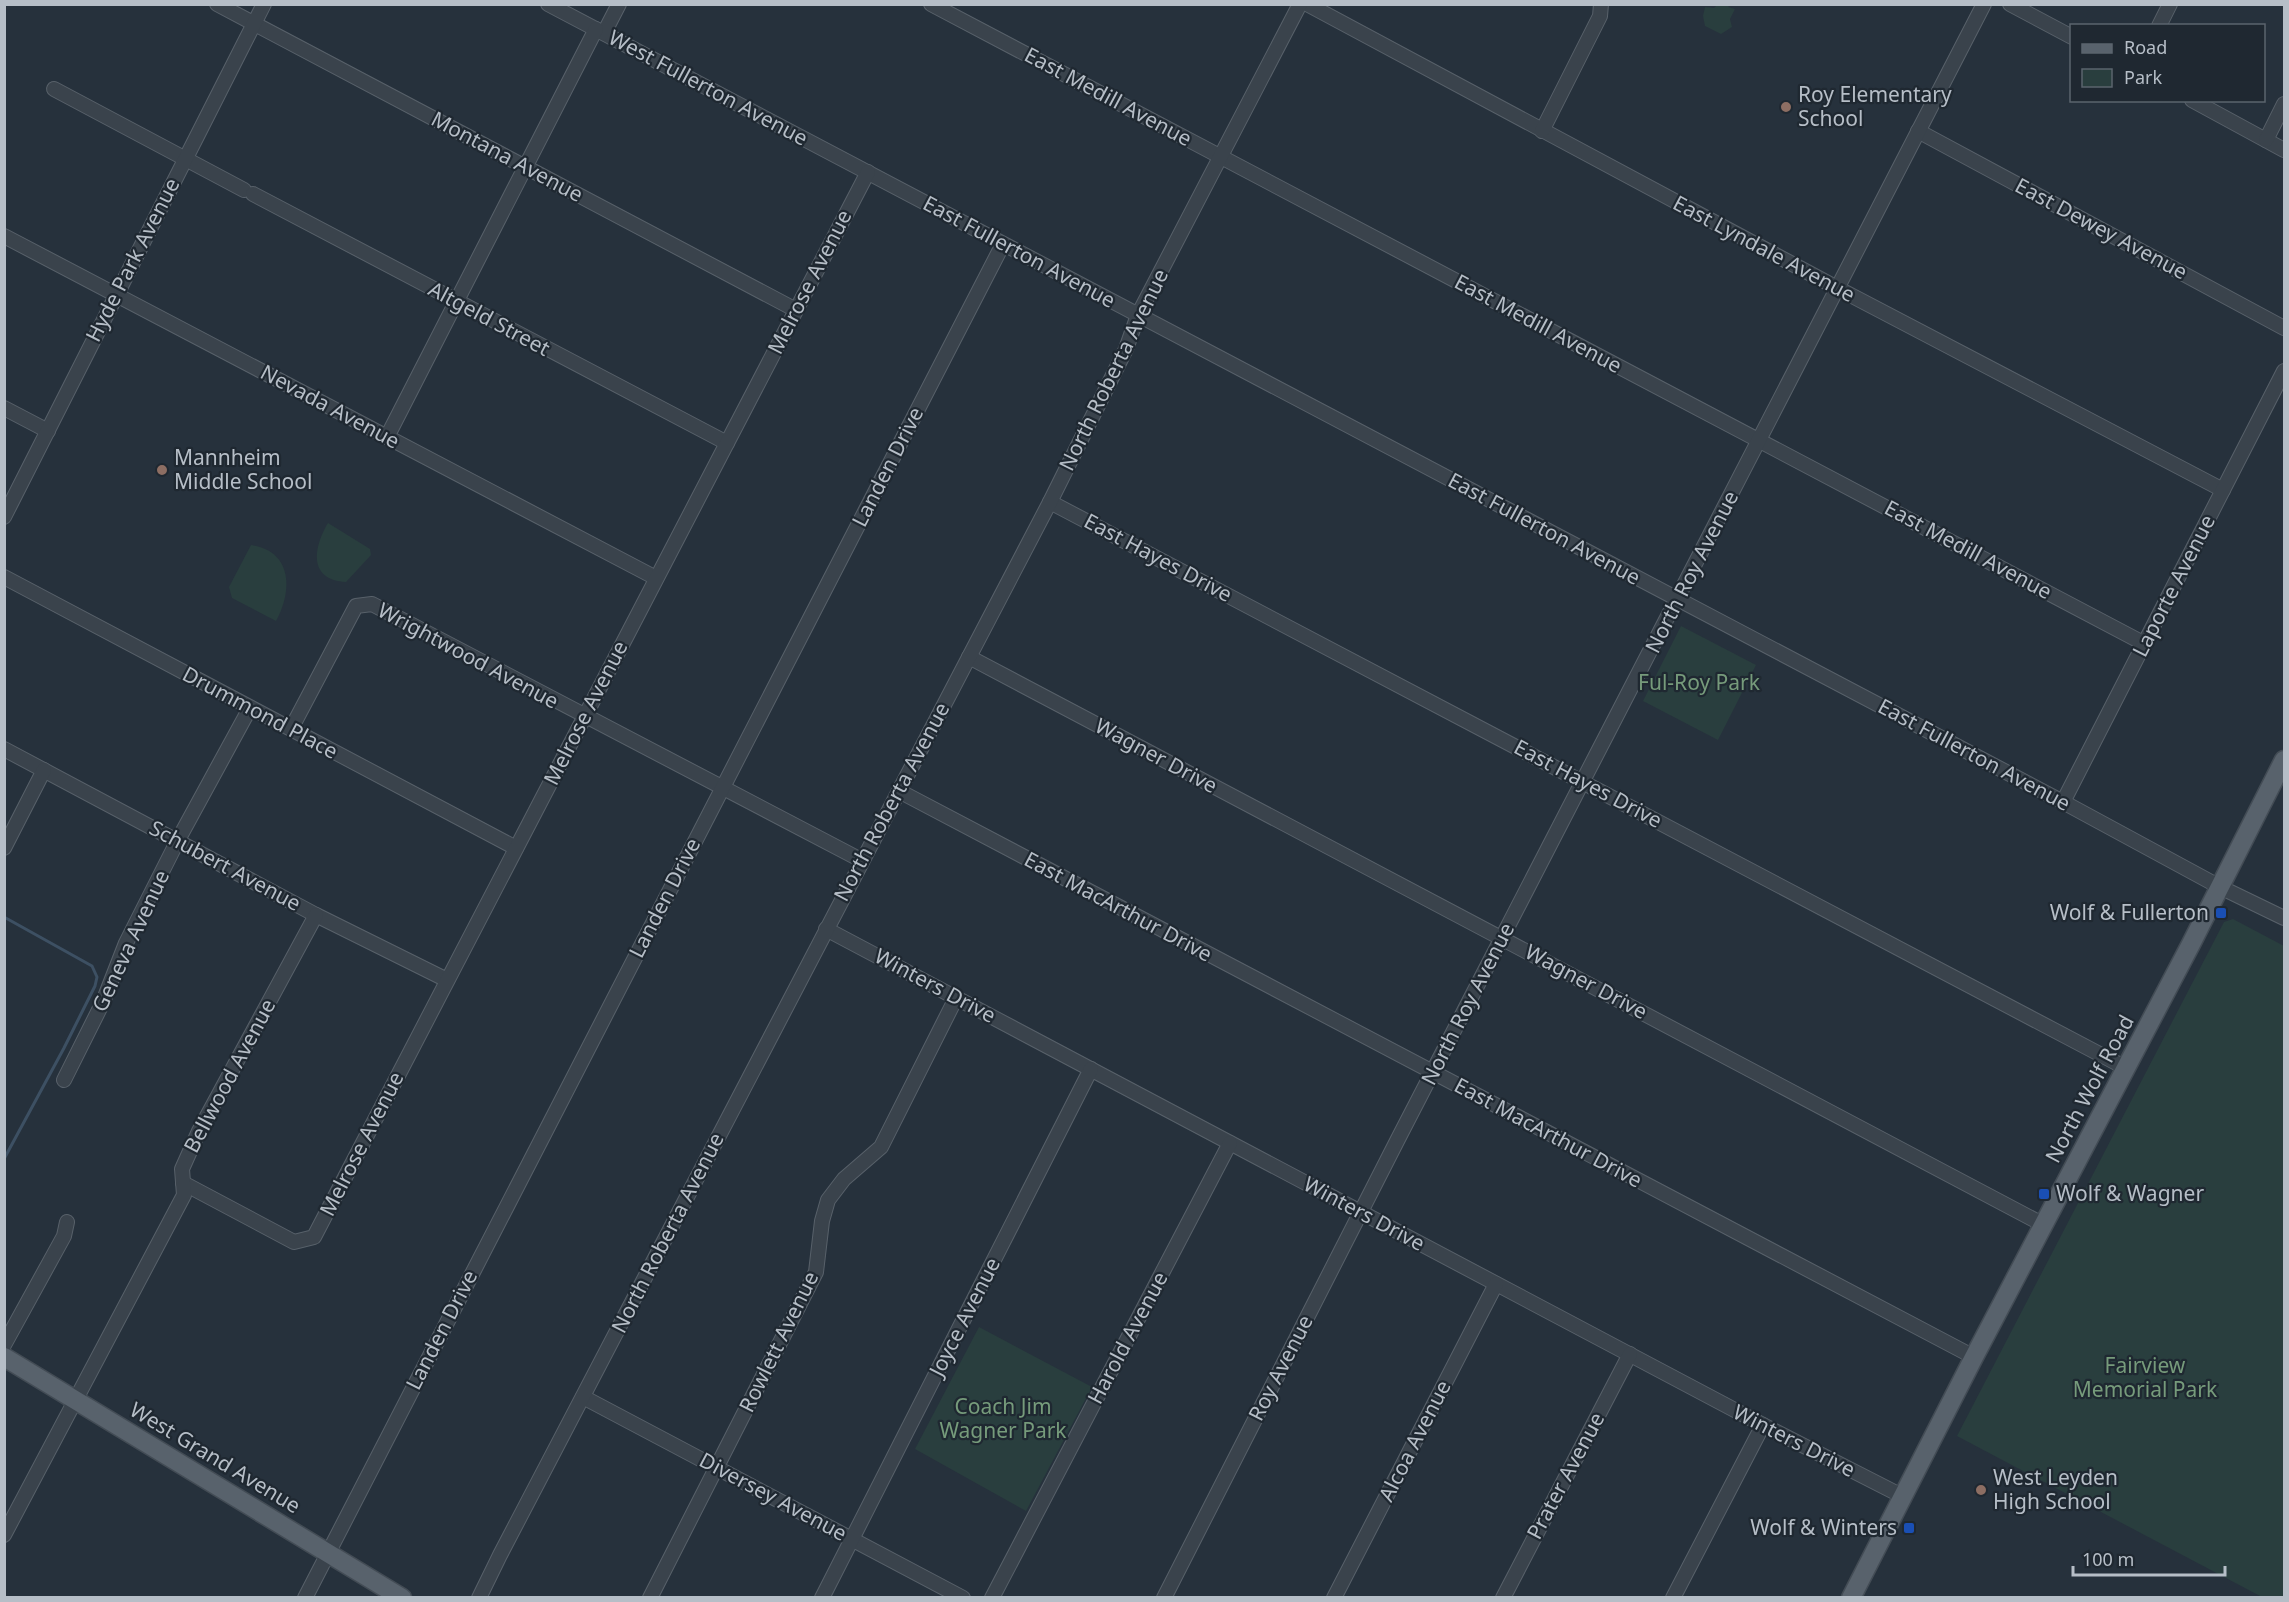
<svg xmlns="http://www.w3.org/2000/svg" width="2289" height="1602" font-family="'Noto Sans',sans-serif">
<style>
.green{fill:#293e3e}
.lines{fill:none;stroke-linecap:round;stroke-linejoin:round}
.stream{stroke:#3d5063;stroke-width:3}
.minor-casing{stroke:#58616a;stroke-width:16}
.major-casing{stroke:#434c55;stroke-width:21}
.minor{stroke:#3a434c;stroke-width:14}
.major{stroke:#58626c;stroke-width:18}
.education-dot{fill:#8d6e63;stroke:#1f2831;stroke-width:2}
.transit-dot{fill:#1a4fb4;stroke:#1f2831;stroke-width:2}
.labels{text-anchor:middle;stroke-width:4.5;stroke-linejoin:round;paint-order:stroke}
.street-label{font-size:21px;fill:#b6bec7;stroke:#1f2831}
.poi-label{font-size:21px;fill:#b6bec7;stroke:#1f2831;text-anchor:start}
.park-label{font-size:21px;fill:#769b7b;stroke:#1f2831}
</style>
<rect width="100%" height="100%" fill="#26313c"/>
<g class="green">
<path d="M1717,5H1730L1728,7L1735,9L1730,19L1732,27L1721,34L1705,26L1703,16L1705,7L1714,8Z"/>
<path d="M328,523L370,549L371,555L346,582C308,580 313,548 328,523Z"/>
<path d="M251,545C292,551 293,590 276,621L232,598L229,587Z"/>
<path d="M1681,626L1756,665L1718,740L1643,701Z"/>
<path d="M2233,919L2284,946V1597H2262L1957,1436L2224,922Z"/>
<path d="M979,1327L1092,1387L1026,1511L915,1449Z"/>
</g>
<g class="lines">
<path class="stream" d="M4,917L92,966L97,977L95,986L64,1048L4,1159"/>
<g class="minor-casing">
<g id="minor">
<path d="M217,4L796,310"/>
<path d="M548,4L2063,802L2220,887L2284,918"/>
<path d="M931,4L2145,644"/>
<path d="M1307,4L1839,289L2223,490"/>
<path d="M2010,4L2072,37"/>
<path d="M2159,26L2170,4"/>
<path d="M604,33L619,4"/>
<path d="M54,89L244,190"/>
<path d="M2192,100L2284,150"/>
<path d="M1542,131L1600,16L1601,4"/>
<path d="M1918,131L2284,328"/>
<path d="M2266,140L2284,104"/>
<path d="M253,194L727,443"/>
<path d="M4,236L656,578"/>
<path d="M4,408L48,431"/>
<path d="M387,437L596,29"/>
<path d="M1050,502L2126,1068"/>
<path d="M4,517L264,4"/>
<path d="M4,577L516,848"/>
<path d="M969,657L2044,1225"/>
<path d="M291,729L356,606L372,604L861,860"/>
<path d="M4,749L316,915L447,980"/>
<path d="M899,791L1974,1357"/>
<path d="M2063,802L2284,371"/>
<path d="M4,848L44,770"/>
<path d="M826,929L1763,1425L1904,1497"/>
<path d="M64,1080L103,1002L126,943L178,840L250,708"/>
<path d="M183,1183L294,1242L314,1237L868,172"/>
<path d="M4,1345L64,1236L67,1222"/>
<path d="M583,1397L963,1598"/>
<path d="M4,1535L184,1195L182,1169L199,1131L316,915"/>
<path d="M305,1598L1003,244"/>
<path d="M479,1598L500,1555L1050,502L1126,349L1138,315L1300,4"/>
<path d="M650,1598L816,1272L822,1221L828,1200L844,1179L881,1147L956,998"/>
<path d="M822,1598L1091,1069"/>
<path d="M992,1598L1230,1143"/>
<path d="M1164,1598L1398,1139L1984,4"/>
<path d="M1334,1598L1496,1284"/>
<path d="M1503,1598L1630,1354"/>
<path d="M1673,1598L1763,1425"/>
</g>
</g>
<g class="major-casing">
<g id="major">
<path d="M4,1357L402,1598"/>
<path d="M1851,1598L1974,1357L2191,944L2284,760"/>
</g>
</g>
<use href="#minor" class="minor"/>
<use href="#major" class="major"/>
</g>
<g class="education-dot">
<circle cx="1786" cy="107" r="6"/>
<circle cx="162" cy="470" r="6"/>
<circle cx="1981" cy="1490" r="6"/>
</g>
<g class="transit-dot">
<rect x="2215" y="907" width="12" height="12" rx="3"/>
<rect x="2038" y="1188" width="12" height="12" rx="3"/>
<rect x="1903" y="1522" width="12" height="12" rx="3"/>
</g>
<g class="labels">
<g class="street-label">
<text transform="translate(708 88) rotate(28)" y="7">West Fullerton Avenue</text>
<text transform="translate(1108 97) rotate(28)" y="7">East Medill Avenue</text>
<text transform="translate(507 157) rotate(28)" y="7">Montana Avenue</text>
<text transform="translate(2101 229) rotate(28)" y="7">East Dewey Avenue</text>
<text transform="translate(1764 249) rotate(28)" y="7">East Lyndale Avenue</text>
<text transform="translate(1019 252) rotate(28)" y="7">East Fullerton Avenue</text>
<text transform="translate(133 260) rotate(-63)" y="7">Hyde Park Avenue</text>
<text transform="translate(810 282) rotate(-63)" y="7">Melrose Avenue</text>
<text transform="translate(489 319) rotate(28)" y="7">Altgeld Street</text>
<text transform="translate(1538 324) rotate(28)" y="7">East Medill Avenue</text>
<text transform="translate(1114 370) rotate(-64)" y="7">North Roberta Avenue</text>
<text transform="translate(330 407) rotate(28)" y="7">Nevada Avenue</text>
<text transform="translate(888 467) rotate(-63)" y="7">Landen Drive</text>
<text transform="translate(1544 529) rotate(28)" y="7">East Fullerton Avenue</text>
<text transform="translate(1968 550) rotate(28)" y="7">East Medill Avenue</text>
<text transform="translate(1158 558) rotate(28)" y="7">East Hayes Drive</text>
<text transform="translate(1692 572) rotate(-63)" y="7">North Roy Avenue</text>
<text transform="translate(2174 586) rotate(-63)" y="7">Laporte Avenue</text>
<text transform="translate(468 656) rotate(28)" y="7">Wrightwood Avenue</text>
<text transform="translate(260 713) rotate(28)" y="7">Drummond Place</text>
<text transform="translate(586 713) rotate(-63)" y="7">Melrose Avenue</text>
<text transform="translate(1974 755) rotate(28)" y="7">East Fullerton Avenue</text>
<text transform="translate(1156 756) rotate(28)" y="7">Wagner Drive</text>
<text transform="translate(1588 784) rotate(28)" y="7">East Hayes Drive</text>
<text transform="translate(892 802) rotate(-62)" y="7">North Roberta Avenue</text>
<text transform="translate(225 866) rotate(28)" y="7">Schubert Avenue</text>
<text transform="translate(665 898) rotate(-63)" y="7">Landen Drive</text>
<text transform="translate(1118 907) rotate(28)" y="7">East MacArthur Drive</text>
<text transform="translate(131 941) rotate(-65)" y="7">Geneva Avenue</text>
<text transform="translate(1586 982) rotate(28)" y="7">Wagner Drive</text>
<text transform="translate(935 986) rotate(28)" y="7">Winters Drive</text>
<text transform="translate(1468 1004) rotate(-63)" y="7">North Roy Avenue</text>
<text transform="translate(230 1076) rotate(-62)" y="7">Bellwood Avenue</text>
<text transform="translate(2090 1089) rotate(-62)" y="7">North Wolf Road</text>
<text transform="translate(1548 1133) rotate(28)" y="7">East MacArthur Drive</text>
<text transform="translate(362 1144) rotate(-63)" y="7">Melrose Avenue</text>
<text transform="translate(1364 1214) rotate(28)" y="7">Winters Drive</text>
<text transform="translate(668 1233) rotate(-63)" y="7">North Roberta Avenue</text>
<text transform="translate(965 1317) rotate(-63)" y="7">Joyce Avenue</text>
<text transform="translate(442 1330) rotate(-63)" y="7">Landen Drive</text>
<text transform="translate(1128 1338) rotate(-62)" y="7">Harold Avenue</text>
<text transform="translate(779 1342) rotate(-64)" y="7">Rowlett Avenue</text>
<text transform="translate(1281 1368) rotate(-63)" y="7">Roy Avenue</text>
<text transform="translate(1415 1441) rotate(-63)" y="7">Alcoa Avenue</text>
<text transform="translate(1794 1441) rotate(27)" y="7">Winters Drive</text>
<text transform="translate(215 1458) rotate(31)" y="7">West Grand Avenue</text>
<text transform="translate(1566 1476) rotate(-62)" y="7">Prater Avenue</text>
<text transform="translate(773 1497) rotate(28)" y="7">Diversey Avenue</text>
</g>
<g class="poi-label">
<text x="1798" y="102">Roy Elementary<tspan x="1798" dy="24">School</tspan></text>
<text x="174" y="465">Mannheim<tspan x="174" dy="24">Middle School</tspan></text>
<text x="2209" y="920" text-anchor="end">Wolf &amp; Fullerton</text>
<text x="2056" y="1201">Wolf &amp; Wagner</text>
<text x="1993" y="1485">West Leyden<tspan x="1993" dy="24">High School</tspan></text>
<text x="1897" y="1535" text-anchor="end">Wolf &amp; Winters</text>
</g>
<g class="park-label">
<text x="1699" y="690">Ful-Roy Park</text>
<text x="2145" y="1373">Fairview<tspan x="2145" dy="24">Memorial Park</tspan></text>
<text x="1003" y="1414">Coach Jim<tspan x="1003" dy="24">Wagner Park</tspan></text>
</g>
</g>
<rect width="2289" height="1602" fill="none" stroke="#b6bec7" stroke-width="12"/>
<rect x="2070" y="24" width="195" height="78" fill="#1f2831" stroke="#5b646d" stroke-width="1.5"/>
<rect x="2082" y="44" width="30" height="9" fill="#58626c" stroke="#5b646d" stroke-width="1.5"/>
<text x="2124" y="54" font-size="18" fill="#b6bec7">Road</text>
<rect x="2082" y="69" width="30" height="18" fill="#293e3e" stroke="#5b646d" stroke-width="1.5"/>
<text x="2124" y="84" font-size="18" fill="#b6bec7">Park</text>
<path d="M2073 1566v9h152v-9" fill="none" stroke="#b6bec7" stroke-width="3"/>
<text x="2082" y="1566" font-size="18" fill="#b6bec7" stroke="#1f2831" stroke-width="4.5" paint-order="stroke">100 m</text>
</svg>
